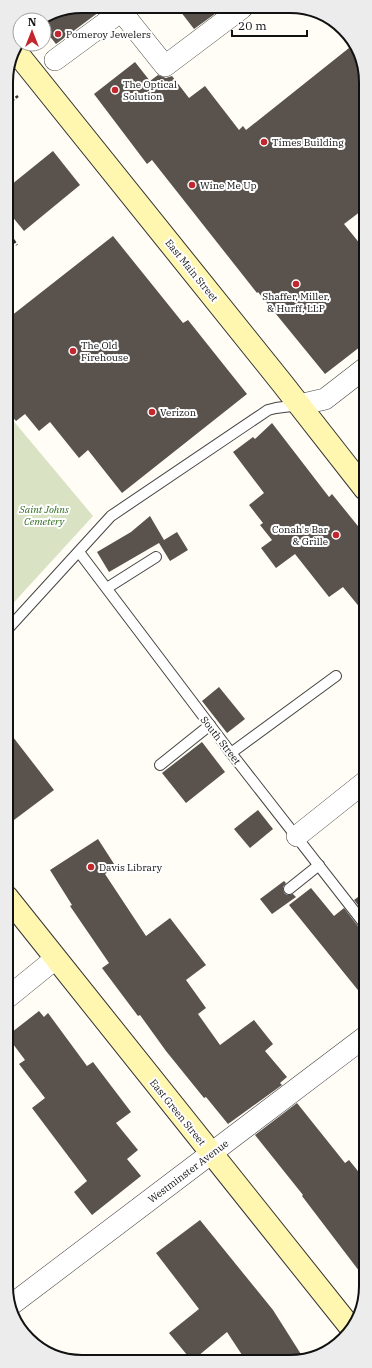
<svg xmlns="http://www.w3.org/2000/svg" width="372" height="1368" font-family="'IBM Plex Serif',serif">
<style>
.cemetery{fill:#d9e3c4}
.building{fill:#5a524d}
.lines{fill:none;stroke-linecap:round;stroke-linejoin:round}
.lane-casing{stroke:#444;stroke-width:12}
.street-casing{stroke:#444;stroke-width:22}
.secondary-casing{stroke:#333;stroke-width:24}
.path{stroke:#333;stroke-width:2.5;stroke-dasharray:4 2;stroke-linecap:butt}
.lane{stroke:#fff;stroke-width:10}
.street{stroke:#fff;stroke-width:21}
.secondary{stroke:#fff6b0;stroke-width:22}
.poi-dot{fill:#c4262e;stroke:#fff;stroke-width:1.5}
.labels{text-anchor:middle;stroke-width:4;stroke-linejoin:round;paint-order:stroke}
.poi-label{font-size:10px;fill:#111;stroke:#fff;text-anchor:start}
.street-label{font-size:10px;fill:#111;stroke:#fff}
.park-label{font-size:10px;font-style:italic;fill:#2f6b1f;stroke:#fff}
.rim{fill:none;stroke:#111;stroke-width:2}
</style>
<rect width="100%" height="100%" fill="#fffdf5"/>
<path class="cemetery" d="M6,412L93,516L6,611Z"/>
<g class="building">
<path d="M82,6H107L56,44L44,29V18L53,12Z"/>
<path d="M177,7L223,8L194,29Z"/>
<path d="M349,48L362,64L365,72V208L344,224L365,250V343L325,374L258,292L257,293L152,160L147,164L94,94L135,62L150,81L158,75L166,78L172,76L189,98L205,86L239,130L243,126L246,130Z"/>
<path d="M53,151L80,185L24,231L6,209V189Z"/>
<path d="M113,236L183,323L188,320L247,394L122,493L88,450L79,458L50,422L39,431L25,414L16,421L6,410V320Z"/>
<path d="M272,423L329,497L332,494L366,536V615L343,587L329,597L295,554L276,568L261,548L272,540L260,525L263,523L249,505L264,493L233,452L253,437L255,439Z"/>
<path d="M150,516L164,540L177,532L188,550L170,561L159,543L109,572L97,552L131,532Z"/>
<path d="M219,687L245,719L227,733L202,701Z"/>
<path d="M6,728L54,790L6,826Z"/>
<path d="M202,742L225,772L186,803L162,773Z"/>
<path d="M258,810L273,829L250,848L234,829Z"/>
<path d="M98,839L116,867L105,874L146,936L170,918L206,965L186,980L206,1008L198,1014L220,1045L254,1020L273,1044L265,1051L287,1077L280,1083L282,1085L228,1124L206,1097L204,1098L166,1051L140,1015L138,1016L102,968L109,963L70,906L72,905L50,870Z"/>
<path d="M284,881L286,883L283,887L284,893L287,895L293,894L296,897L272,914L260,899Z"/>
<path d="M311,888L334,916L344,908L361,930L366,932V1000L289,905Z"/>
<path d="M366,891V915L354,900Z"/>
<path d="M39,1011L44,1017L48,1013L87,1066L93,1062L131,1112L116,1123L138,1150L127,1159L141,1176L92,1215L74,1192L87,1181L32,1108L45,1098L19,1064L25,1060L7,1036Z"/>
<path d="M297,1103L345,1163L349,1160L366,1181V1280L302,1196L303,1195L255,1135Z"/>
<path d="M200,1220L273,1310L304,1359L300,1361H246L227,1332L192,1361L169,1333L199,1309L156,1253Z"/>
</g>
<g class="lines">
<g class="lane-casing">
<g id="lane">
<path d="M79,552L231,753L366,926"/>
<path d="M107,588L156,557"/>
<path d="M6,631L111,516L268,410L276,408L299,405"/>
<path d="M231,753L336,676"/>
<path d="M160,765L210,725"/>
<path d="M289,889L319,865"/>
</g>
</g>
<g class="street-casing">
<g id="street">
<path d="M121,11L165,66L242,8"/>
<path d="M55,60L127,7"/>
<path d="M299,405L325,399L365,368"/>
<path d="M297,836L366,781"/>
<path d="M7,998L55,959"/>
<path d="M11,1305L366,1036"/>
</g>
</g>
<g class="secondary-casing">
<g id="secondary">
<path d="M17,53L282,383L365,489"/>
<path d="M7,897L351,1328"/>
</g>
</g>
<g class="path">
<path d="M6,105L18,96"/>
<path d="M6,230L17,245"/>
</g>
<use href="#lane" class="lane"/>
<use href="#street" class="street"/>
<use href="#secondary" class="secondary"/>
</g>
<g class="poi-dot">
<circle cx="58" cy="34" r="4"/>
<circle cx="115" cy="90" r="4"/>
<circle cx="264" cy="142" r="4"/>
<circle cx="192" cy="185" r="4"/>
<circle cx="296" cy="284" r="4"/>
<circle cx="73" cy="351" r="4"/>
<circle cx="152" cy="412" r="4"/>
<circle cx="336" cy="535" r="4"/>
<circle cx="91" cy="867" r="4"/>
</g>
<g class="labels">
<g class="poi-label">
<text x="66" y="38">Pomeroy Jewelers</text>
<text x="123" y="88">The Optical<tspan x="123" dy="12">Solution</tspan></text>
<text x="272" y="146">Times Building</text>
<text x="200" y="189">Wine Me Up</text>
<text x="296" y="300" text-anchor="middle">Shaffer, Miller,<tspan x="296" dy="12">&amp; Hurff, LLP</tspan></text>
<text x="81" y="349">The Old<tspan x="81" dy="12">Firehouse</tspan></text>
<text x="160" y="416">Verizon</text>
<text x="328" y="533" text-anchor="end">Conah's Bar<tspan x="328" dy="12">&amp; Grille</tspan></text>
<text x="99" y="871">Davis Library</text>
</g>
<g class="street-label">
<text transform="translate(192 270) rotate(51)" y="4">East Main Street</text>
<text transform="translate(221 740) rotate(52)" y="4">South Street</text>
<text transform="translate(178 1112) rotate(51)" y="4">East Green Street</text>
<text transform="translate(188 1171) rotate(-37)" y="4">Westminster Avenue</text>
</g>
<g class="park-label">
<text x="44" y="513">Saint Johns<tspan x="44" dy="12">Cemetery</tspan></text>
</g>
</g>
<path d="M0 0H372V1368H0ZM82 13H290A69 69 0 0 1 359 82V1286A69 69 0 0 1 290 1355H82A69 69 0 0 1 13 1286V82A69 69 0 0 1 82 13Z" fill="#ececec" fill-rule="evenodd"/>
<path class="rim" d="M82 13H290A69 69 0 0 1 359 82V1286A69 69 0 0 1 290 1355H82A69 69 0 0 1 13 1286V82A69 69 0 0 1 82 13Z"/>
<g transform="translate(32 32)"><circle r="19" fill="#ffffff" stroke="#a0a0a0"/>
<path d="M0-3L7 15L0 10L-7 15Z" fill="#c4262e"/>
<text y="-6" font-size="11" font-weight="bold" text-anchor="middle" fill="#111111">N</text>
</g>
<path d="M232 30v6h75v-6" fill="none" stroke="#111111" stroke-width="2"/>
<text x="238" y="30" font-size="12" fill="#111111" stroke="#ffffff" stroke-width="3" paint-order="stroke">20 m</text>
</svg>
